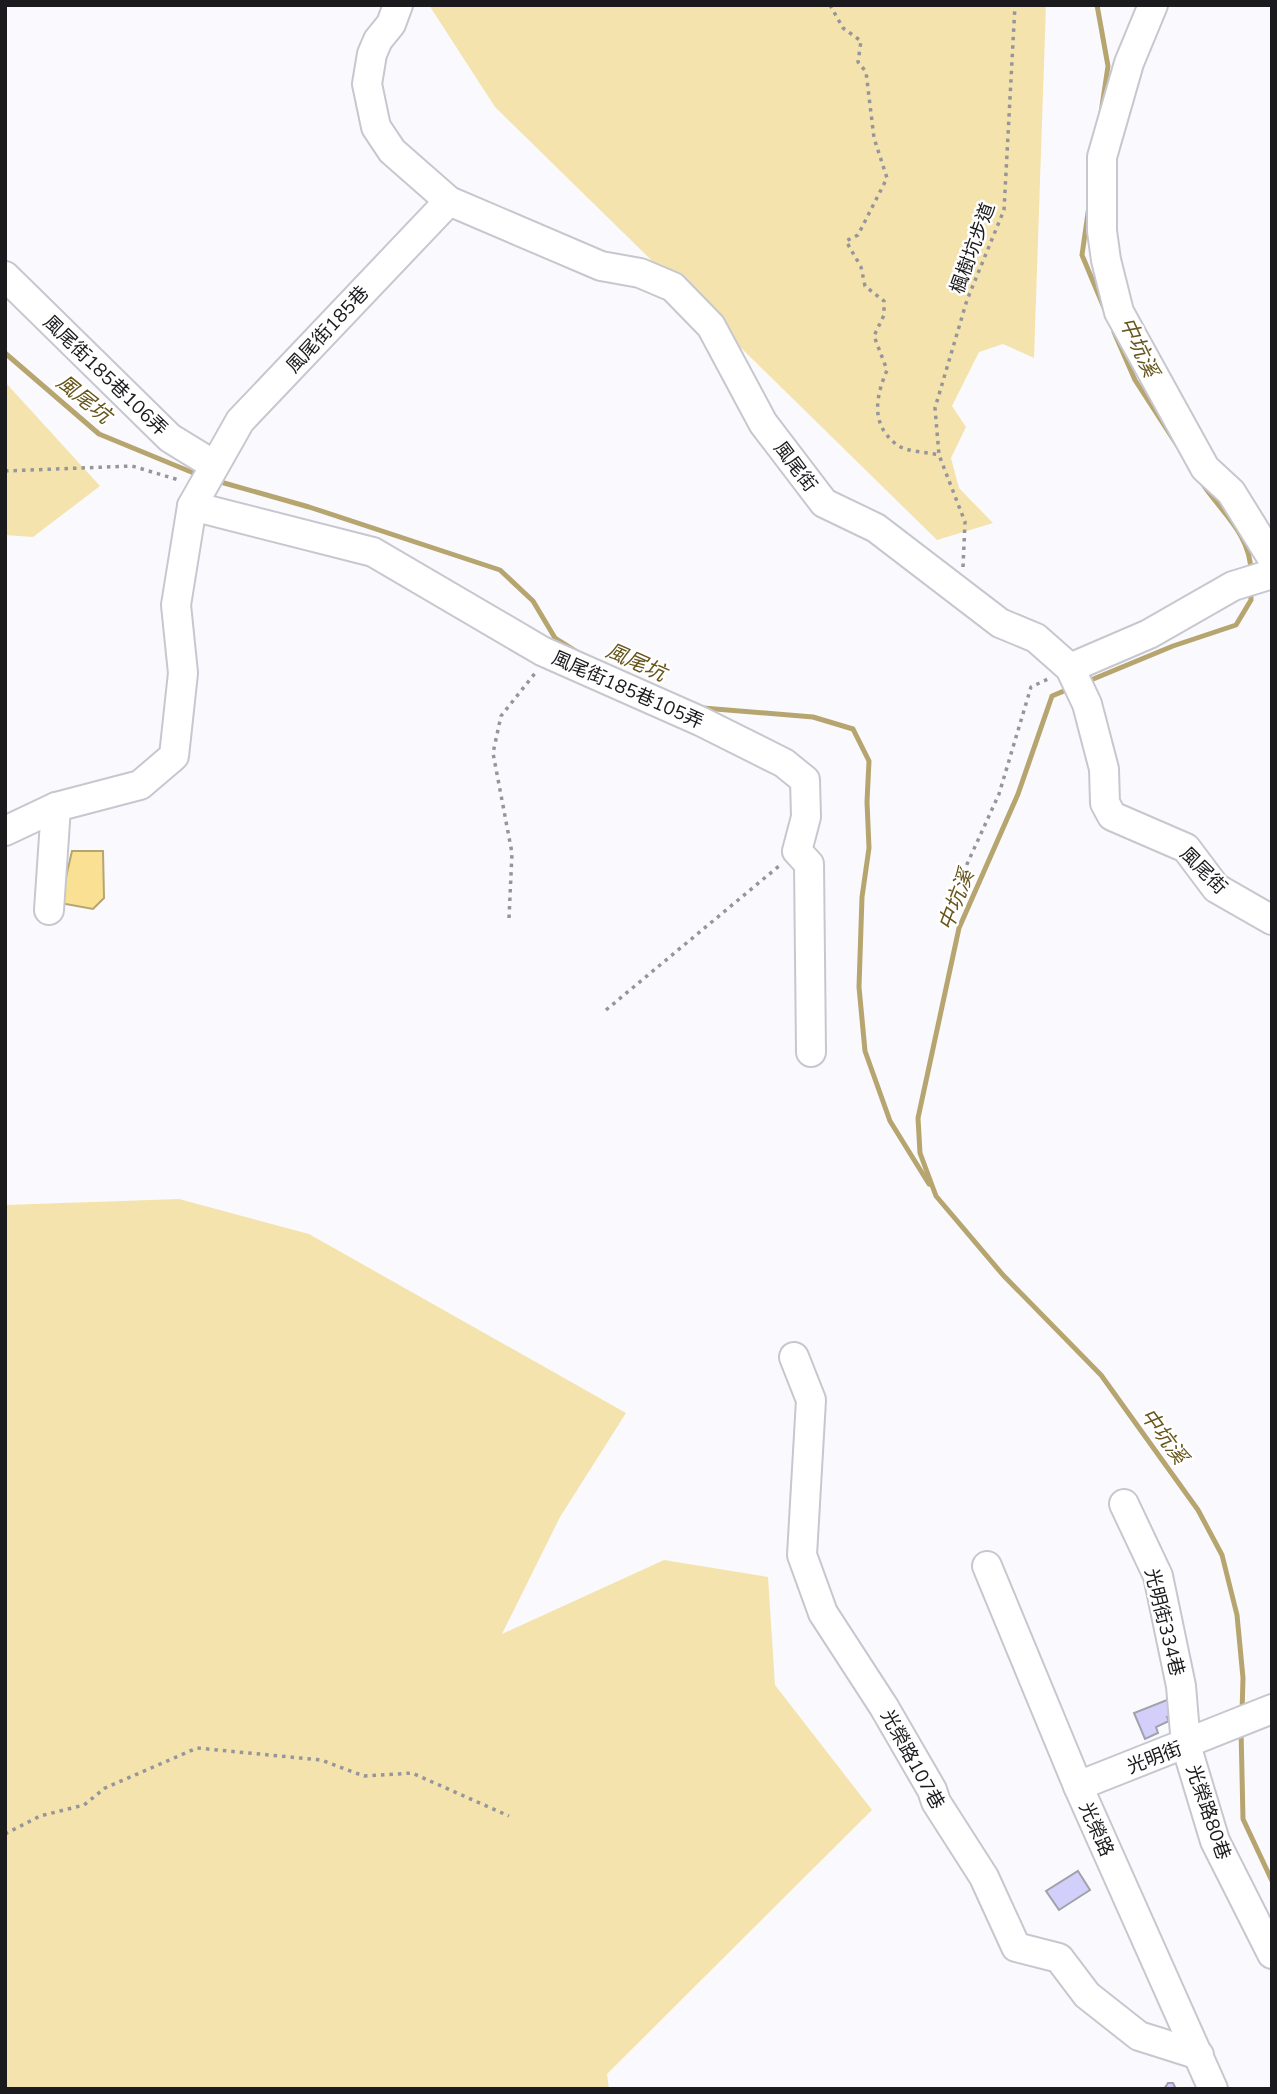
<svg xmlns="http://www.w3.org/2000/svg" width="1277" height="2094" font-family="'Nunito Sans','Noto Sans TC',sans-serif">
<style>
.green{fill:#f5e3ad}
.water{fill:#fae093;stroke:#b7a570;stroke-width:2}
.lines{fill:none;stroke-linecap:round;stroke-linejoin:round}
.stream{stroke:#b7a570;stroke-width:5}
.building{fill:#d2d0fb;stroke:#a1a1aa;stroke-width:2}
.minor-casing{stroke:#c7c7d0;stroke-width:32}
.path{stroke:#96969a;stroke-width:3.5;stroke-dasharray:3.5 5;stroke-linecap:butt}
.minor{stroke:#fff;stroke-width:28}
.labels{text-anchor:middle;stroke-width:5;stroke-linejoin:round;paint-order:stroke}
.street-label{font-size:19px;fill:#1b1b1e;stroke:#fff}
.water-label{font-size:21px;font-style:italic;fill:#67561c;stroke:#fff}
</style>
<rect width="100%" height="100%" fill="#fafafe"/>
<g class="green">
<path d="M429,5H1046L1034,358L1003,344L979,352L952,406L966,427L951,458L959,488L993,523L937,540L495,107Z"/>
<path d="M5,382L100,486L33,537L5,535Z"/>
<path d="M179,1199L309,1234L626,1413L560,1517L502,1634L664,1560L768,1577L775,1685L872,1810L607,2074L609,2089H5V1205Z"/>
</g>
<path class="water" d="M72,851H103L104,898L93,909L60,903Z"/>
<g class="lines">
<g class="stream">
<path d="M1097,5L1108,66L1101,113"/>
<path d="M1089,206L1082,255L1105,310"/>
<path d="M1114,332L1135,380L1177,445"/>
<path d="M5,353L99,434L201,476"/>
<path d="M217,481L309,507L500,570L533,601L555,638L579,653"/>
<path d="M1202,483C1221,512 1251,534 1251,573"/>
<path d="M1086,682L1173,646L1236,625L1251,600V590"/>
<path d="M1071,688L1052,696L1018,794L959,928L918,1118L920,1153L936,1196L1003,1275L1101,1375L1198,1510L1222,1555L1237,1615L1243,1678L1242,1713"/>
<path d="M703,708L813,717L853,729L869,761L867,802L869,848L862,897L859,987L865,1051L890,1121L929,1184"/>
<path d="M1241,1729L1243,1819L1272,1881"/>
</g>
</g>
<g class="building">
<path d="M1172,1698L1179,1712L1167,1717L1169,1721L1156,1727L1158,1733L1145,1739L1134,1713Z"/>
<path d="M1078,1871L1090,1890L1059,1910L1046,1891Z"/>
<path d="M1168,2083H1173L1176,2089H1164Z"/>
</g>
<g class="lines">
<g class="minor-casing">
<g id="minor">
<path d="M398,5L391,24L378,40L372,54L367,84L376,127L392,151L449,201L601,266L640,273L673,287L711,326L763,423L824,503L876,528L1000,623L1036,638L1070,668L1087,704L1104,769L1105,803L1112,816L1186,848L1216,888L1272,920"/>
<path d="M1153,5L1129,63L1102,157V231L1106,260L1119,312L1205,468L1231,492L1272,558"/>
<path d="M5,276L170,438L214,465"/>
<path d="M192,506L373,552L542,651L700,721L784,763L805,780L806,817L797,851L809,864L811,1052"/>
<path d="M1070,668L1149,634L1233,586L1272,574"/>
<path d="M5,831L56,807L140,785L174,756L183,673L176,605L192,506L240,421L449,201"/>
<path d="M49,910L56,807"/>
<path d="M794,1357L811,1400L802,1555L823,1613L884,1707L932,1790L936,1802L984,1877L1016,1947L1059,1958L1087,1995L1139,2036L1199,2055"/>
<path d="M1124,1504L1158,1576L1181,1686L1186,1745L1215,1841L1272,1954"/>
<path d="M987,1566L1078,1786L1213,2089"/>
<path d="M1078,1786L1272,1709"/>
</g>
</g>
<g class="path">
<path d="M830,5L843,28L861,41L858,62L866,72L874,138L887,178L858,235L846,241L861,267L865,286L884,301V315L874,336L887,370C876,396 870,424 896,444C905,452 927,452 939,455"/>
<path d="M5,471L132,466L179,480"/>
<path d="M963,567L965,522L939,455L935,408L967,300L1004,210L1015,5"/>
<path d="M509,918L512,853L493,753L501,716L536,672"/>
<path d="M942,919L999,794L1031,687L1050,678"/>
<path d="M606,1010L779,866"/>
<path d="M5,1834L40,1816L84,1805L105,1788L197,1748L321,1760L364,1776L412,1773L509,1816"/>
</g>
<use href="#minor" class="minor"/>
</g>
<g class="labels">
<g class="street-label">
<text transform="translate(972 248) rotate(-70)" y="7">楓樹坑步道</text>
<text transform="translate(327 329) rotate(-47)" y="7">風尾街185巷</text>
<text transform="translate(106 375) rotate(44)" y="7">風尾街185巷106弄</text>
<text transform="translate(796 466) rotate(53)" y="7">風尾街</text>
<text transform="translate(628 689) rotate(24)" y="7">風尾街185巷105弄</text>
<text transform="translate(1204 870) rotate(45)" y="7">風尾街</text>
<text transform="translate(1165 1622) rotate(76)" y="7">光明街334巷</text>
<text transform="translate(1154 1757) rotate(-21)" y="7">光明街</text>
<text transform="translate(913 1759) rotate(61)" y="7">光榮路107巷</text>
<text transform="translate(1209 1812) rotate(71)" y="7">光榮路80巷</text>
<text transform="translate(1097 1829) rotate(66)" y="7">光榮路</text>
</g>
<g class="water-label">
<text transform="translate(1139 347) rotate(65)" y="7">中坑溪</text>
<text transform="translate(84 399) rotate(39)" y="7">風尾坑</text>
<text transform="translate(636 662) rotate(24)" y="7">風尾坑</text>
<text transform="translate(956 900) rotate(-69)" y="7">中坑溪</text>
<text transform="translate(1164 1436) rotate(54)" y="7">中坑溪</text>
</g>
</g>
<rect width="1277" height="2094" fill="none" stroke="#1b1b1e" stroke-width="14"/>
</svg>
